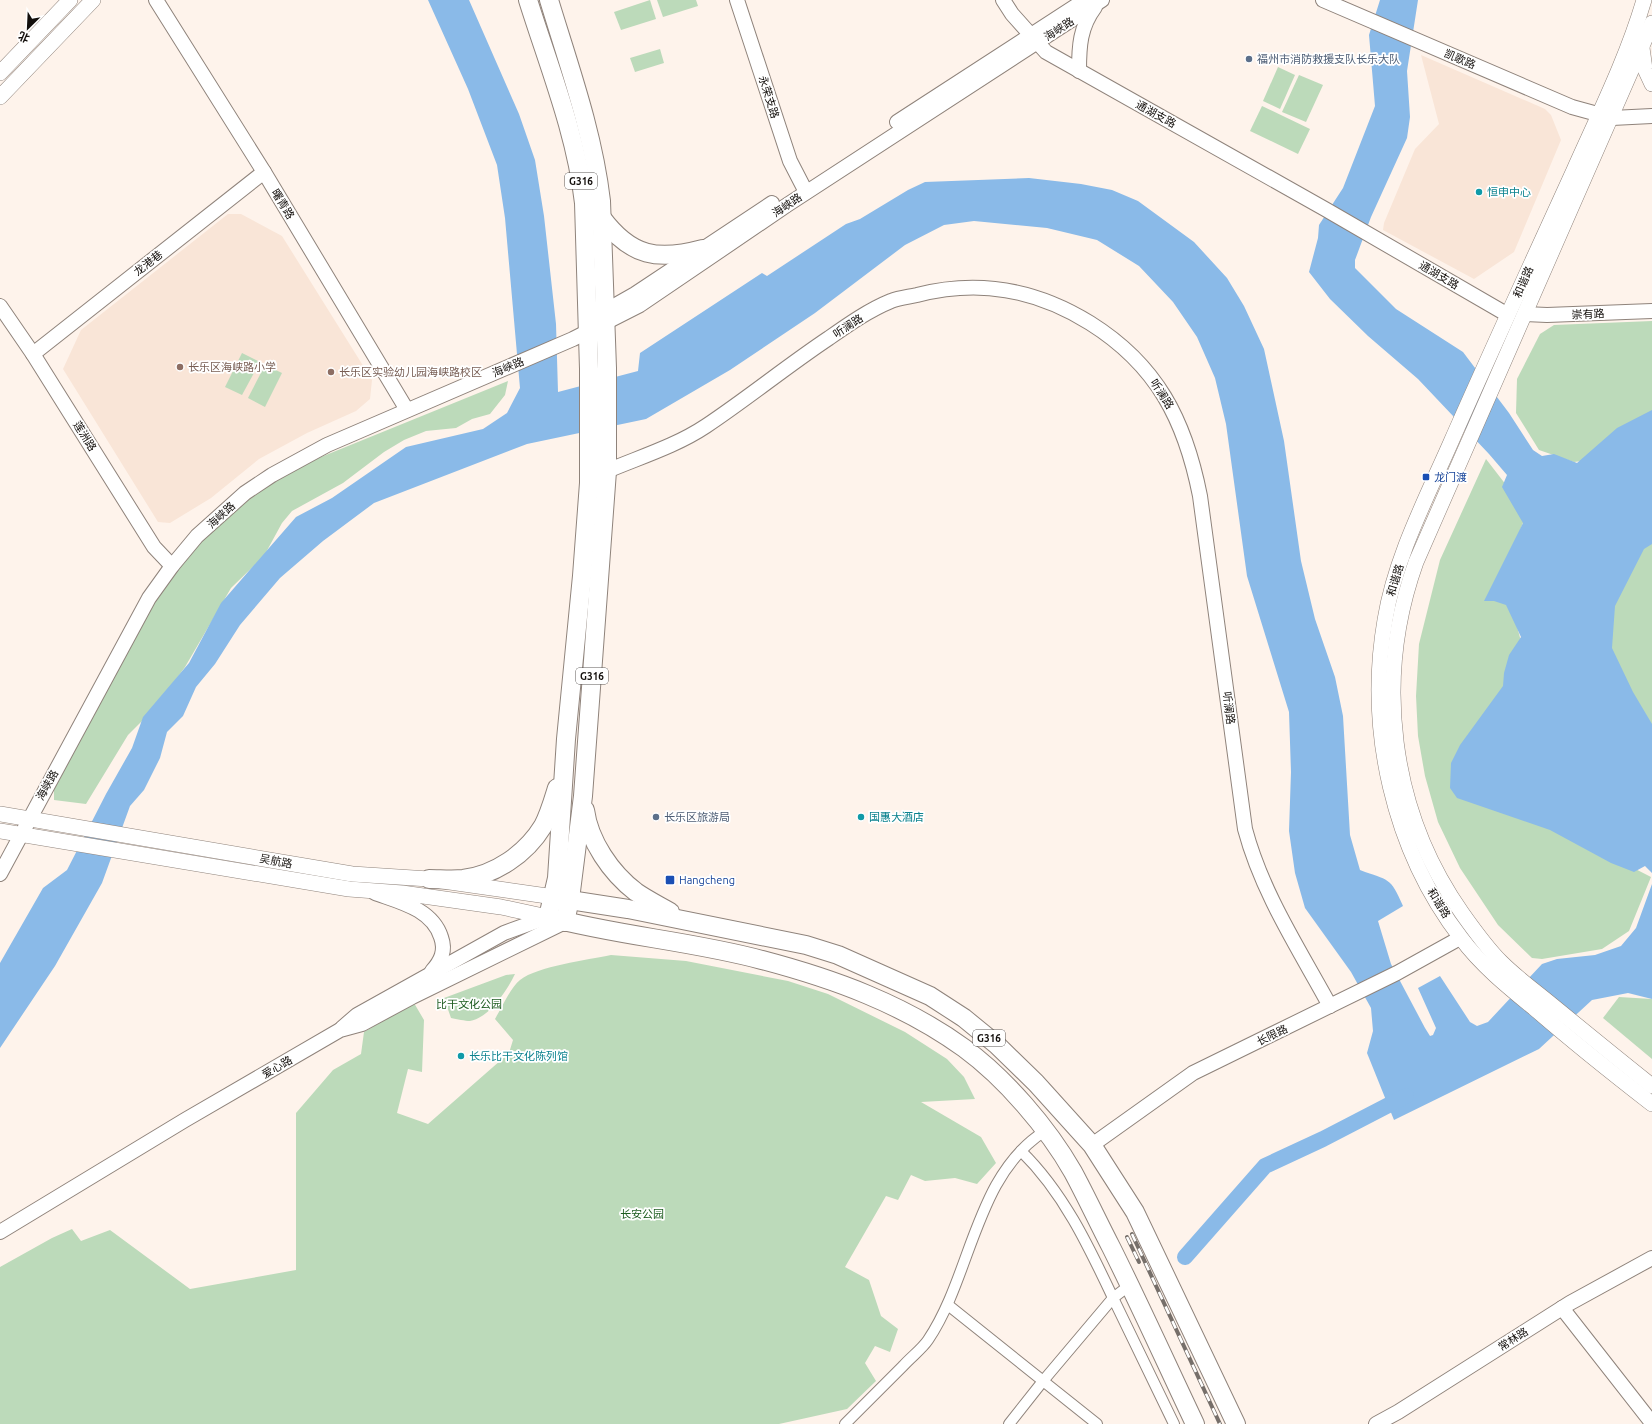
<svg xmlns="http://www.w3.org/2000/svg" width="1652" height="1424" font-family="Ubuntu,'Noto Sans SC',sans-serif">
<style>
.built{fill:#f9e5d7}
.green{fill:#bcdaba}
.water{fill:#8abae8}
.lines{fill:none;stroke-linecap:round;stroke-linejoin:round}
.river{stroke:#8abae8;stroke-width:16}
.street-casing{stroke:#8f837b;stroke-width:12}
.secondary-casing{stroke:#8f837b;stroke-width:16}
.primary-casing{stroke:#8f837b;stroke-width:16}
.highway-casing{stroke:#8f837b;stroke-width:20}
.street{stroke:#fff;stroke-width:10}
.secondary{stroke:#fff;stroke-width:14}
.primary{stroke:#fff;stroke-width:15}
.highway{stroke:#fff;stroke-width:18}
.rail-casing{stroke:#766f6a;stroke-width:4}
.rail{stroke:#fff;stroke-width:2.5;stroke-dasharray:8;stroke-linecap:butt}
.service-dot{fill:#5c6f8a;stroke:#fff;stroke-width:1.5}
.culture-dot{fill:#0f9aa8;stroke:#fff;stroke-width:1.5}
.education-dot{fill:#8d6e63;stroke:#fff;stroke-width:1.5}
.transit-dot{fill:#1a4fb4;stroke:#fff;stroke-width:1.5}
.labels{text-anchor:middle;stroke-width:3.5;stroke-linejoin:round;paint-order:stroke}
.shield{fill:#fff;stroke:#5a5755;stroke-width:1}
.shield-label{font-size:10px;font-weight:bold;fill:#130f0c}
.street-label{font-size:11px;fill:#130f0c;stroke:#fff}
.service-label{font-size:11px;fill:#4e5e75;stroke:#fff;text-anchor:start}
.culture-label{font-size:11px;fill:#0d838f;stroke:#fff;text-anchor:start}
.education-label{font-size:11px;fill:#785e54;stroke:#fff;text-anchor:start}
.transit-label{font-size:11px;fill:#164399;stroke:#fff;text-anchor:start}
.park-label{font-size:11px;fill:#1d5c1f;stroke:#fff}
</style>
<rect width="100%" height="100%" fill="#fef3eb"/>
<g class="built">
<path d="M1421,55L1545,109L1551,115L1561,140L1514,252L1474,279L1383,230L1384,223L1415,149L1439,124Z"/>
<path d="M228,214H241L282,236L372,380L370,399L356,411L307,433L259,459L211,498L170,523L158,522L63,369L81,330Z"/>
</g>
<g class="green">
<path d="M650,0L656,19L621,30L614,12Z"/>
<path d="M657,0H696L698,6L663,17Z"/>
<path d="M660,49L664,63L635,72L630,58Z"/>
<path d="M1278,67L1295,75L1280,109L1263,101Z"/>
<path d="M1299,75L1323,85L1306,122L1282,112Z"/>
<path d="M1262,106L1310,129L1298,154L1250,131Z"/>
<path d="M1652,321V419L1589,460L1574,462L1539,450L1516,413L1517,379L1540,334L1554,325Z"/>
<path d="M242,353L260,362L242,395L225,387Z"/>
<path d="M265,365L282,373L265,407L248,398Z"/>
<path d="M508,381L505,395L490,414L472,419L456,428L426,431L404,440L384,452L343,483L292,511L282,523L264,556L231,588L185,667L154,709L128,735L86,804L54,800V786L156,596L203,540L253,492L321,457Z"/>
<path d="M1486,459L1527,512L1503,575L1522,645L1610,856L1651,877L1629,931L1602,949L1542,959L1532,958L1498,925L1460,868L1438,822L1425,776L1418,736L1416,696L1419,644L1440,560Z"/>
<path d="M1652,535V751L1596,671L1622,549Z"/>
<path d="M611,955L686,961L788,981L828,994L905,1032L947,1059L964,1077L975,1099L921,1102L981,1137L996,1163L977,1184L955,1178L925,1181L911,1175L898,1200L886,1196L845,1267L869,1280L881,1316L898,1329L890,1352L875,1346L865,1363L876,1381L847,1409L779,1424H0V1267L52,1238L72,1229L81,1241L110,1230L190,1289L296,1270V1113L333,1070L361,1054L364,1032L414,1003L424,1020L422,1072L408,1069L397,1113L428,1124L509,1053L513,1040L495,1019C501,1009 511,987 520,980C538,966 587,960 611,955Z"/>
<path d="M515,974C508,989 489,1018 470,1021C465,1021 457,1019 451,1018L444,998L506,975Z"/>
<path d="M1619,997L1652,999V1059L1603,1018Z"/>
</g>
<g class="water">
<path d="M428,0H469L519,114L535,160L544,216L556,324L558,392L638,371L640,353L762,273L767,276L846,224L860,219L908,190L925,182L1029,178L1081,184L1112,190L1138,201L1194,242L1227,278L1244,306L1264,349L1284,441L1301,561L1315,619L1335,677L1343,716L1350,835L1360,870C1389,881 1390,876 1403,906L1378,921L1391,964L1425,1028L1430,1036L1433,1035L1436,1028L1418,988L1440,976L1470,1022L1477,1026L1488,1022L1542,964L1557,959L1595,955L1621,946L1636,928L1652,884V999L1628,993L1592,1000L1539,1049L1394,1120L1367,1053L1373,1031L1371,1008L1351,972L1305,908L1295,873L1289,831L1291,772L1289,712L1247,576L1226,424L1215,378L1197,337L1173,302L1139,266L1097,240L1047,228L974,221L944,225L905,245L815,313L730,370L646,419L527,444L374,503L323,541L280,578L240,625L215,664L196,687L183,716L167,732L160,758L144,790L130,806L102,883L55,966L0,1048V963L43,888L67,870L106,794L132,748L143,717L189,663L221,603L296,517L332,498L406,447L483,429L507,413L520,388L505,218L497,165L468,89Z"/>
<path d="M1380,0H1418L1407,71L1410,117L1407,138L1371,217L1355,260V268L1396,309L1463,352L1509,413L1533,450L1542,456L1554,454L1577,463L1617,428L1652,410V544L1644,549L1615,606L1612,648L1633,692L1652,724V873L1645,866L1634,872L1611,863L1550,830L1457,798L1450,788L1451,763L1460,745L1503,686L1504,673L1509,655L1521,637L1506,605L1494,601H1484L1523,523L1502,487L1507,475L1489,454L1418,379L1368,336L1330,299L1309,272L1318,238L1319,225L1343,188L1375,106L1369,35Z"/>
</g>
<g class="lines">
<path class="river" d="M1185,1257L1265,1166L1323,1139L1406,1096"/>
<g class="street-casing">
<g id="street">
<path d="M1021,1151C1064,1193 1089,1247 1114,1300C1134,1342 1154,1383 1174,1424"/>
<path d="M948,1305L1097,1424"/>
<path d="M845,1424C864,1405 884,1385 903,1366C911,1357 922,1349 928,1340C972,1275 975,1175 1045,1131"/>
<path d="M1009,1424L1043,1381L1113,1298L1130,1285"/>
</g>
</g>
<g class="secondary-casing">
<g id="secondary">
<path d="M156,0L264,172L407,410"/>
<path d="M737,0L790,161L806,192"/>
<path d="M1003,0L1012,14L1046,52L1325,209L1508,315"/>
<path d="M1323,0L1572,107L1612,118L1652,116"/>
<path d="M1079,71C1079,46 1080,27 1095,7"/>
<path d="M897,122L1085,0"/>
<path d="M0,306L33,354L154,547L172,566"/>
<path d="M1525,314L1547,315L1652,311"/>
<path d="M598,315L635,294L772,203"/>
<path d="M33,354L264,172"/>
<path d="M607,471C640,457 676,446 706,426C748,398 787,366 829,338C849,324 869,310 891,301C899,298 908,297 917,295C979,279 1035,289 1090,323C1157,365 1185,420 1200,496L1245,829C1262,893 1299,949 1330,1006"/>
<path d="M0,874L149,598L172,566L197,536L245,493L272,475L327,445L573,339L640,305L787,205L1102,0"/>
<path d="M375,893C400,902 432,909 441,937C446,951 441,961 432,971"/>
<path d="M342,1028L357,1015L504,933L548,917"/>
<path d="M1092,1145L1193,1073L1397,973L1460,938"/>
<path d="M0,1232L185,1120L340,1030L362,1024L412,997L565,922"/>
<path d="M1562,1308L1652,1423"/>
<path d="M1376,1424L1398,1412L1570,1303L1652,1258"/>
</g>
</g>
<g class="primary-casing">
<g id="primary">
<path d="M1644,0C1627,58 1599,114 1574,170C1533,260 1491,351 1451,442C1426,499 1395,558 1385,620C1366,729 1393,850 1461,938C1481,965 1508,987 1534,1008C1572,1041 1612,1073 1652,1104"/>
<path d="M1652,23L1416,562C1374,679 1390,811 1462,913C1474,930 1486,947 1501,962C1517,978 1535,991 1552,1005C1585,1032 1618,1059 1652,1086"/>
<path d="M1642,48L1645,69L1652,84"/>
<path d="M0,73L70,0"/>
<path d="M0,97L93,0"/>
<path d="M0,814L352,874L429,879L554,897"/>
<path d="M0,831L349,889L402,893L501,907L548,917"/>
</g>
</g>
<g class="highway-casing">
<g id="highway">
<path d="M528,0C549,67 576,133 584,203L589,369V483L582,576L566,739L557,878L548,917C618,936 692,941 762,960C834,979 903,1004 964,1048C1005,1078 1048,1128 1073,1172C1086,1196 1098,1222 1111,1247C1140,1305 1167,1365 1195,1424"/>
<path d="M549,0C569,66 593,132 601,201L607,368V471L583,796L570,899L565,922"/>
<path d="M602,218C631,257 658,261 703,249"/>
<path d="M585,810C589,841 611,873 636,892C646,899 658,905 670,912"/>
<path d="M429,879C440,879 452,880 463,879C495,875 526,854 543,826C549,815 553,801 557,788"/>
<path d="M557,898L628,909L806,945L838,955L930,996L964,1018L997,1045L1036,1083L1092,1145L1135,1212L1236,1424"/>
</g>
</g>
<use href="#street" class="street"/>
<use href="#secondary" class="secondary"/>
<use href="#primary" class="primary"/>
<use href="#highway" class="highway"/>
<g class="rail-casing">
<g id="rail">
<path d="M1132,1234L1220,1424"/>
<path d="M1127,1237L1139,1262"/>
</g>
</g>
<use href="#rail" class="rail"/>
</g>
<g class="service-dot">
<circle cx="1249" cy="59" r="4"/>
<circle cx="656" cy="817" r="4"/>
</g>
<g class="culture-dot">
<circle cx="1479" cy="192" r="4"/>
<circle cx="861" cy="817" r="4"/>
<circle cx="461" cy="1056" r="4"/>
</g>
<g class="education-dot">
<circle cx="180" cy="367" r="4"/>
<circle cx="331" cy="372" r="4"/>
</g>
<g class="transit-dot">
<rect x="1422" y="473" width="8" height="8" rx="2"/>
<rect x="665" y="875" width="10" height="10" rx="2"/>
</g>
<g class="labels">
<g class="shield">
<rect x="565" y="173" width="32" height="16" rx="3"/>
<rect x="576" y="668" width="32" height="16" rx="3"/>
<rect x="973" y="1030" width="32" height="16" rx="3"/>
</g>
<g class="shield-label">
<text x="581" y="185">G316</text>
<text x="592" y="680">G316</text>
<text x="989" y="1042">G316</text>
</g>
<g class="street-label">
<text transform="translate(1059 29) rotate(-33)" y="4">海峡路</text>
<text transform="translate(1460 59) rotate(23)" y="4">凯歌路</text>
<text transform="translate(769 97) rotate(72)" y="4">永荣支路</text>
<text transform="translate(1156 114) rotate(29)" y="4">通湖支路</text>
<text transform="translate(283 204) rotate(59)" y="4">曙青路</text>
<text transform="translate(787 205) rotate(-34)" y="4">海峡路</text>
<text transform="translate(148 263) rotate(-38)" y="4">龙港巷</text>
<text transform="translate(1439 275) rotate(30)" y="4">通湖支路</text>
<text transform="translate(1523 282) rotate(-66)" y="4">和谐路</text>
<text transform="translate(1588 314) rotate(-3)" y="4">崇有路</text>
<text transform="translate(848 326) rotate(-33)" y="4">听澜路</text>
<text transform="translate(508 367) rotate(-23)" y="4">海峡路</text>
<text transform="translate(1162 394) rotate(57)" y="4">听澜路</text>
<text transform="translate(85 436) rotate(58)" y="4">莲洲路</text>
<text transform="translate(221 515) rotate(-42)" y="4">海峡路</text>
<text transform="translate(1395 580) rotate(-73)" y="4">和谐路</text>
<text transform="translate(1229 708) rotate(83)" y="4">听澜路</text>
<text transform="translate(47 785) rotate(-61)" y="4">海峡路</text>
<text transform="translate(276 861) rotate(10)" y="4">吴航路</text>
<text transform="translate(1439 903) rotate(59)" y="4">和谐路</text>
<text transform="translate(1272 1035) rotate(-26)" y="4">长限路</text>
<text transform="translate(277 1067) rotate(-30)" y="4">爱心路</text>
<text transform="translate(1513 1339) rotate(-32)" y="4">常林路</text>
</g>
<g class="service-label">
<text x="1257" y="63">福州市消防救援支队长乐大队</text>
<text x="664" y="821">长乐区旅游局</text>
</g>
<g class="culture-label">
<text x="1487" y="196">恒申中心</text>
<text x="869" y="821">国惠大酒店</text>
<text x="469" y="1060">长乐比干文化陈列馆</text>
</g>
<g class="education-label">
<text x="188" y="371">长乐区海峡路小学</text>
<text x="339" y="376">长乐区实验幼儿园海峡路校区</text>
</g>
<g class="transit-label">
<text x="1434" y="481">龙门渡</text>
<text x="679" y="884">Hangcheng</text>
</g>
<g class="park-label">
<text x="469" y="1008">比干文化公园</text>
<text x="642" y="1218">长安公园</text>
</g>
</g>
<g transform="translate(28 28) rotate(204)" stroke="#ffffff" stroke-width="3" paint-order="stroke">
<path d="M0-3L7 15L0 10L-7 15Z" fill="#130f0c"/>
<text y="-6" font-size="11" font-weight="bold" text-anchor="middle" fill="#130f0c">北</text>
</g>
</svg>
